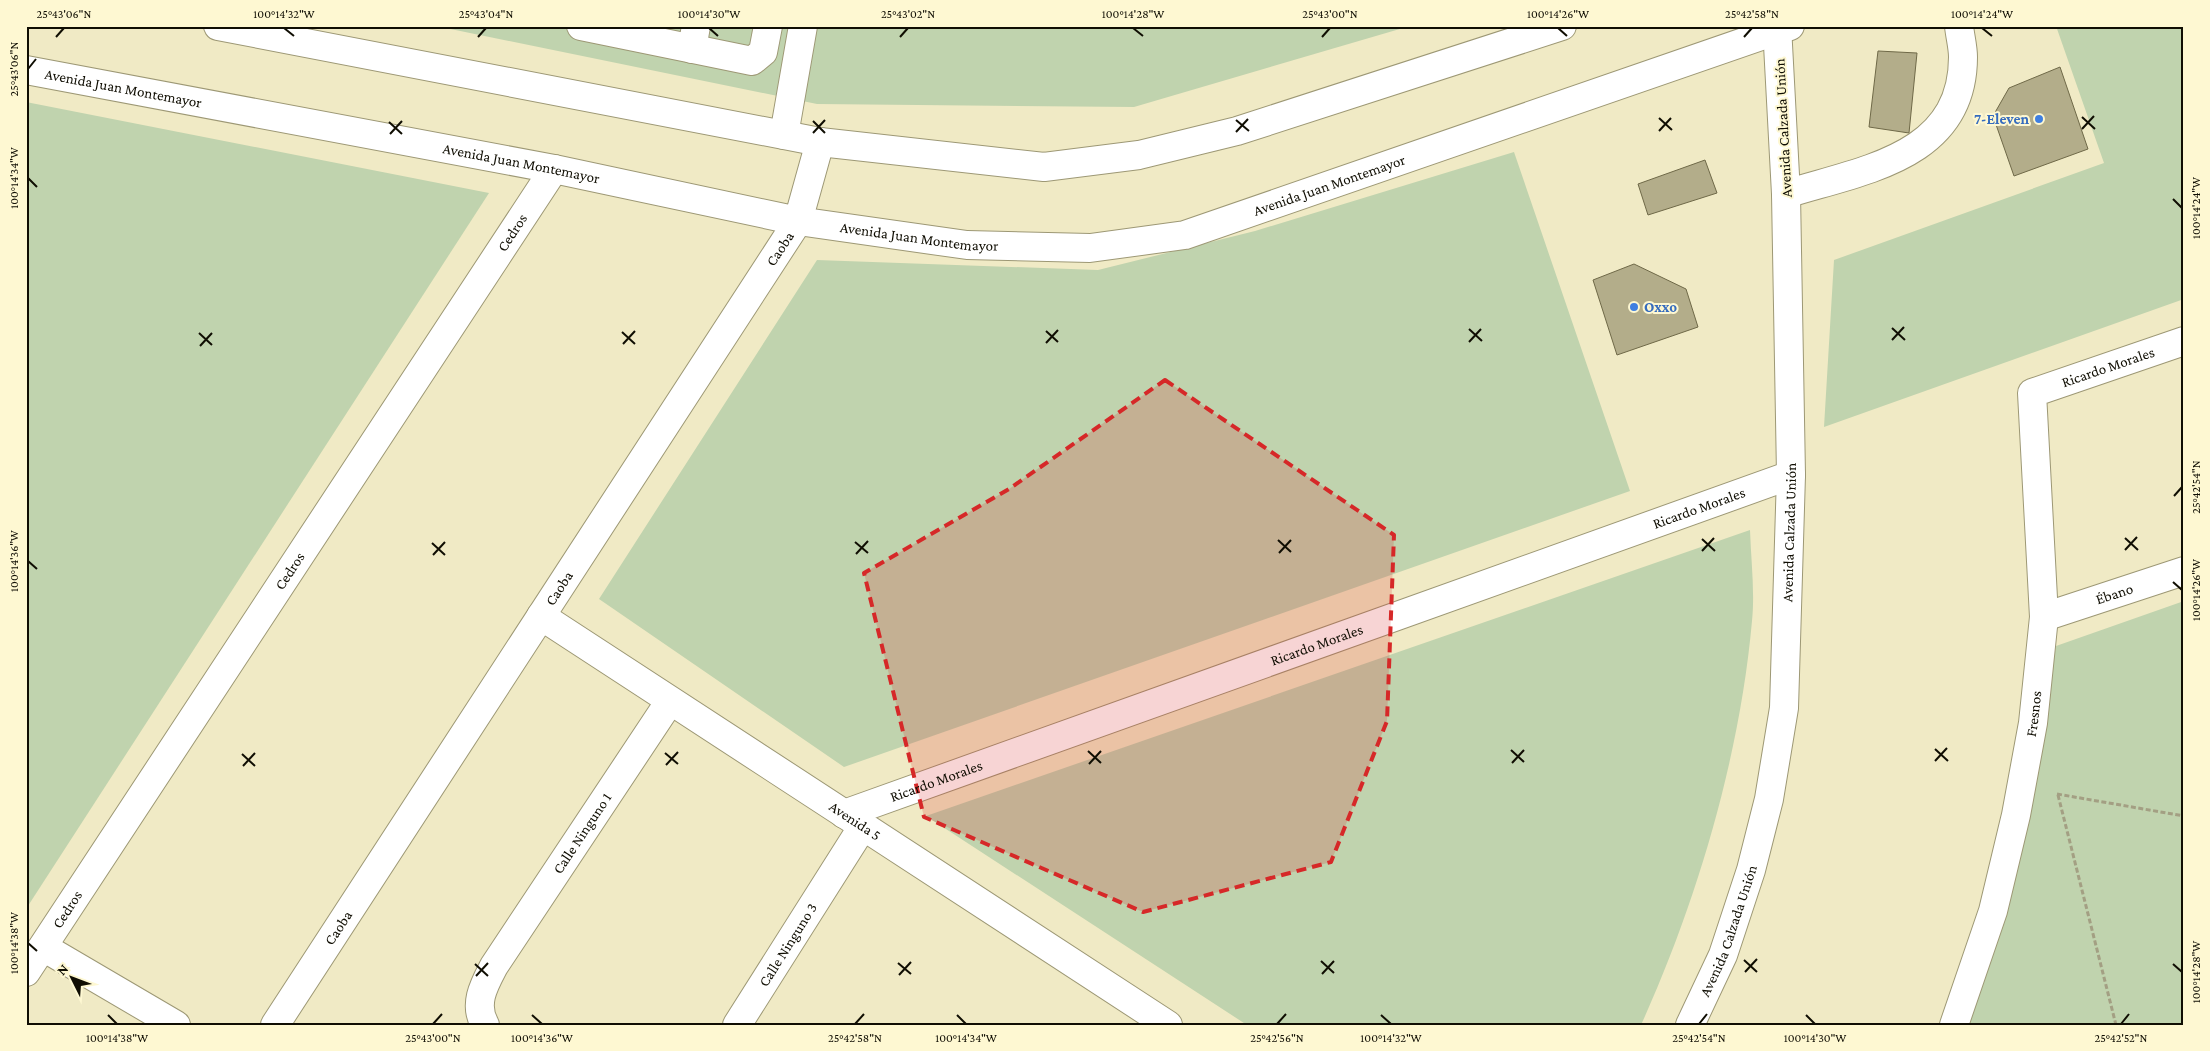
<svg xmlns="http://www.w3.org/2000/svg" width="2210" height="1051" font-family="'Crimson Pro',serif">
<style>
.green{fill:#c0d3ae}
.building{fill:#b3ad8a;stroke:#6f6948}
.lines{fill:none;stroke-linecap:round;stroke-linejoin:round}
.minor-casing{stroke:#9d9875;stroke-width:30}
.path{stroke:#a39f83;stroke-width:3;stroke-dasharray:5 2.5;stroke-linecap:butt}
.minor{stroke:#fff;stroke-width:28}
.marked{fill:#d62828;fill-opacity:0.2;stroke:#d62828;stroke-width:4;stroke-dasharray:10 6;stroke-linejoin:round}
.ticks{fill:none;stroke:#100e03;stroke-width:2}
.shop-dot{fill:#3f7fe0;stroke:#fef8d2;stroke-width:2}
.labels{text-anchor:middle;stroke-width:4;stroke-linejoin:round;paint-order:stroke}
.street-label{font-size:15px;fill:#100e03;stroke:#fef8d2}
.shop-label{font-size:15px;font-weight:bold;fill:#366cbe;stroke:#fef8d2;text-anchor:end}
.neatline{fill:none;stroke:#100e03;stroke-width:2}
.ticks-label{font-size:12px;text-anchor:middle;fill:#100e03}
</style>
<rect width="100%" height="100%" fill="#f0eac5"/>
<g class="green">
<path d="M436,26H1410L1134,107L817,104Z"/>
<path d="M2056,26H2184V299L1824,427L1834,260L2104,163Z"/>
<path d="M26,102L489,193L26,909Z"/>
<path d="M1514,152L1630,491L844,767L599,599L817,260L1098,270L1255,231Z"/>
<path d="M1750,530C1751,560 1755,592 1752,621C1740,756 1697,902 1641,1025H1247L926,816Z"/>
<path d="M2184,601V1025H1969L2016,874L2056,646Z"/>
</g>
<g class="building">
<path d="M1878,51L1917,53L1909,133L1869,127Z"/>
<path d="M2060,67L2088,149L2014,176L1993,116L2009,88Z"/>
<path d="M1705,160L1717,193L1648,215L1638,184Z"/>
<path d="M1634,264L1686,289L1698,327L1617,355L1593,280Z"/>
</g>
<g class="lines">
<g class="minor-casing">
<g id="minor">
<path d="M218,26L820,142L1044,167L1139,155L1237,131L1562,26"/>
<path d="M581,26L752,61L763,52L768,26"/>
<path d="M692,49L696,26"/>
<path id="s1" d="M26,70L554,169L798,221L967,245L1090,248L1185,235L1790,26"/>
<path d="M784,135L803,26"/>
<path d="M1786,194C1862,170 1963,158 1963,57C1963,47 1960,36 1959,26"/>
<path id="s2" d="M541,616L1168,1025"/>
<path id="s3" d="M2044,617L2184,571"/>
<path id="s4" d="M844,814L1791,475"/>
<path d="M43,947L176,1025"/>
<path id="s5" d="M26,972L554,169"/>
<path id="s6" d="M275,1025L798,221L820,142"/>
<path id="s7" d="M485,1025C473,1004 484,985 494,966L670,701"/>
<path id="s8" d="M737,1025L863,826"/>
<path id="s9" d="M1690,1025L1723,955L1751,870L1769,799L1784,708L1791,475L1786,194L1777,26"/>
<path id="s10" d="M1954,1025L1993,911L2016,815L2033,723L2044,617L2032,393L2184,341"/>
</g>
</g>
<g class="path">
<path d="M2057,794L2184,816"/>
<path d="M2058,795L2116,1025"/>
</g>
<use href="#minor" class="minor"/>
</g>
<path class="marked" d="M1165,380L1394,535L1387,721L1331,862L1143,912L924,817L864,573L1009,489Z"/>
<path class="ticks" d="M284,28L294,36M709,28L718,36M1133,28L1143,36M1558,28L1567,36M1982,28L1992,36M56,37L64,28M478,37L486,28M900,37L908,28M1322,37L1330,28M1744,37L1752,28M28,69L36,59M2082,117L2095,129M1659,118L1672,130M1236,120L1249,131M813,121L825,133M389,122L402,134M2082,129L2094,116M1659,131L1671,118M1236,132L1248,119M813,133L825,120M390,134L402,121M28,178L37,187M2173,199L2182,208M1892,328L1905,340M1469,329L1482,341M1046,331L1058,342M622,332L635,344M199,333L212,345M1892,340L1904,327M1469,342L1481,329M1046,343L1058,330M623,344L635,331M200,346L212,333M2174,496L2182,487M2125,538L2138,550M1702,539L1715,551M1278,540L1291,552M855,542L868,553M432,543L445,555M2125,550L2137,537M1702,551L1714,538M1279,553L1291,540M856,554L868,541M433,555L445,542M28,561L37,569M2173,582L2182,590M1935,749L1948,761M1511,750L1524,762M1088,751L1101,763M665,753L678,764M242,754L255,766M1935,761L1947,748M1512,763L1524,750M1089,764L1101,751M666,765L678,752M243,766L255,753M28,943L37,951M1744,960L1757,972M1321,961L1334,973M898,963L911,974M475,964L488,976M2173,964L2182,972M1745,972L1757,959M1322,974L1334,961M899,975L911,962M476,976L488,963M108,1015L117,1024M532,1015L542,1024M957,1015L966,1024M1381,1015L1391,1024M1806,1015L1815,1024M433,1024L442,1014M855,1024L864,1014M1277,1024L1286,1014M1699,1024L1707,1014M2121,1024L2129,1014"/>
<g class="shop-dot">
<circle cx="2039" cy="119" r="5"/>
<circle cx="1634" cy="307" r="5"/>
</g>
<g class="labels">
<g class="street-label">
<text dy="5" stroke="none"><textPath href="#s1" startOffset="99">Avenida Juan Montemayor</textPath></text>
<text transform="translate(1783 128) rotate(-93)" y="5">Avenida Calzada Unión</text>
<text dy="5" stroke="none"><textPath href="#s1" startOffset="504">Avenida Juan Montemayor</textPath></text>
<text dy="5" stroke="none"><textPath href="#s1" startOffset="1329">Avenida Juan Montemayor</textPath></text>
<text dy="5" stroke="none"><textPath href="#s5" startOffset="885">Cedros</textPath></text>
<text dy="5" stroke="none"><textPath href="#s1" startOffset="909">Avenida Juan Montemayor</textPath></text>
<text dy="5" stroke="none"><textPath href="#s6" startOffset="926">Caoba</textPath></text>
<text dy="5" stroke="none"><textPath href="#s10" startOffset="724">Ricardo Morales</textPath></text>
<text dy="5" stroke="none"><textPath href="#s4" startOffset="908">Ricardo Morales</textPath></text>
<text dy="5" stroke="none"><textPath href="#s9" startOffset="508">Avenida Calzada Unión</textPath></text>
<text dy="5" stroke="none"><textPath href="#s5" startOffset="480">Cedros</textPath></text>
<text dy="5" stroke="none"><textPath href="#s6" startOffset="521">Caoba</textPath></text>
<text dy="5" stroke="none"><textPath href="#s3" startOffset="74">Ébano</textPath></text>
<text dy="5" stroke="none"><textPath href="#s4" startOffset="502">Ricardo Morales</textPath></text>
<text dy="5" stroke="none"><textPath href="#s10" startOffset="322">Fresnos</textPath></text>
<text dy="5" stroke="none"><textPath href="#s4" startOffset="98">Ricardo Morales</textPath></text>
<text dy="5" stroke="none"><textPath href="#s2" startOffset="375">Avenida 5</textPath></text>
<text dy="5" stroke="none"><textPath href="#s7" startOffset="222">Calle Ninguno 1</textPath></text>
<text dy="5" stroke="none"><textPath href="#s5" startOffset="75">Cedros</textPath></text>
<text dy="5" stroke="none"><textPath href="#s6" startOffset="116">Caoba</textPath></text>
<text dy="5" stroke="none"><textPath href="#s9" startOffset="102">Avenida Calzada Unión</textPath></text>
<text dy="5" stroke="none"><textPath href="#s8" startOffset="95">Calle Ninguno 3</textPath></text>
</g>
<g class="shop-label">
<text x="2029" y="124">7-Eleven</text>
<text x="1644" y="312" text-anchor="start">Oxxo</text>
</g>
</g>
<rect width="2210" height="1051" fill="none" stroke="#fef8d2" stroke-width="55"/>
<g transform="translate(72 978) rotate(312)" stroke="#fef8d2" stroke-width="4" paint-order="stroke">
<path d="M0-4L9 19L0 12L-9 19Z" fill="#100e03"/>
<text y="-8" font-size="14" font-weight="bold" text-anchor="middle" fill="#100e03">N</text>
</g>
<rect x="28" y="28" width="2154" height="996" class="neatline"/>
<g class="ticks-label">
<text x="64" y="18">25°43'06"N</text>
<text x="284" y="18">100°14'32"W</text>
<text x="486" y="18">25°43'04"N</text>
<text x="709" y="18">100°14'30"W</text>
<text x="908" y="18">25°43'02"N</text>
<text x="1133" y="18">100°14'28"W</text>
<text x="1330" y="18">25°43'00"N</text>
<text x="1558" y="18">100°14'26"W</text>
<text x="1752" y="18">25°42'58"N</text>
<text x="1982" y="18">100°14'24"W</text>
<text transform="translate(14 69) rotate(-90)" y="4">25°43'06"N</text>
<text transform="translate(14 178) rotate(-90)" y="4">100°14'34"W</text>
<text transform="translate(2196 208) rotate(-90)" y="4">100°14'24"W</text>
<text transform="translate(2196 487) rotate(-90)" y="4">25°42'54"N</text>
<text transform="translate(14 561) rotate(-90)" y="4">100°14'36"W</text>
<text transform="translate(2196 590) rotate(-90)" y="4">100°14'26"W</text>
<text transform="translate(14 943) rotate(-90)" y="4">100°14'38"W</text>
<text transform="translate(2196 972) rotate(-90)" y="4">100°14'28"W</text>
<text x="117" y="1042">100°14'38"W</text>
<text x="433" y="1042">25°43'00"N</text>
<text x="542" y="1042">100°14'36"W</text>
<text x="855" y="1042">25°42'58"N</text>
<text x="966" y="1042">100°14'34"W</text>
<text x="1277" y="1042">25°42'56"N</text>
<text x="1391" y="1042">100°14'32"W</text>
<text x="1699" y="1042">25°42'54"N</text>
<text x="1815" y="1042">100°14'30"W</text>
<text x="2121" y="1042">25°42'52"N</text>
</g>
</svg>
